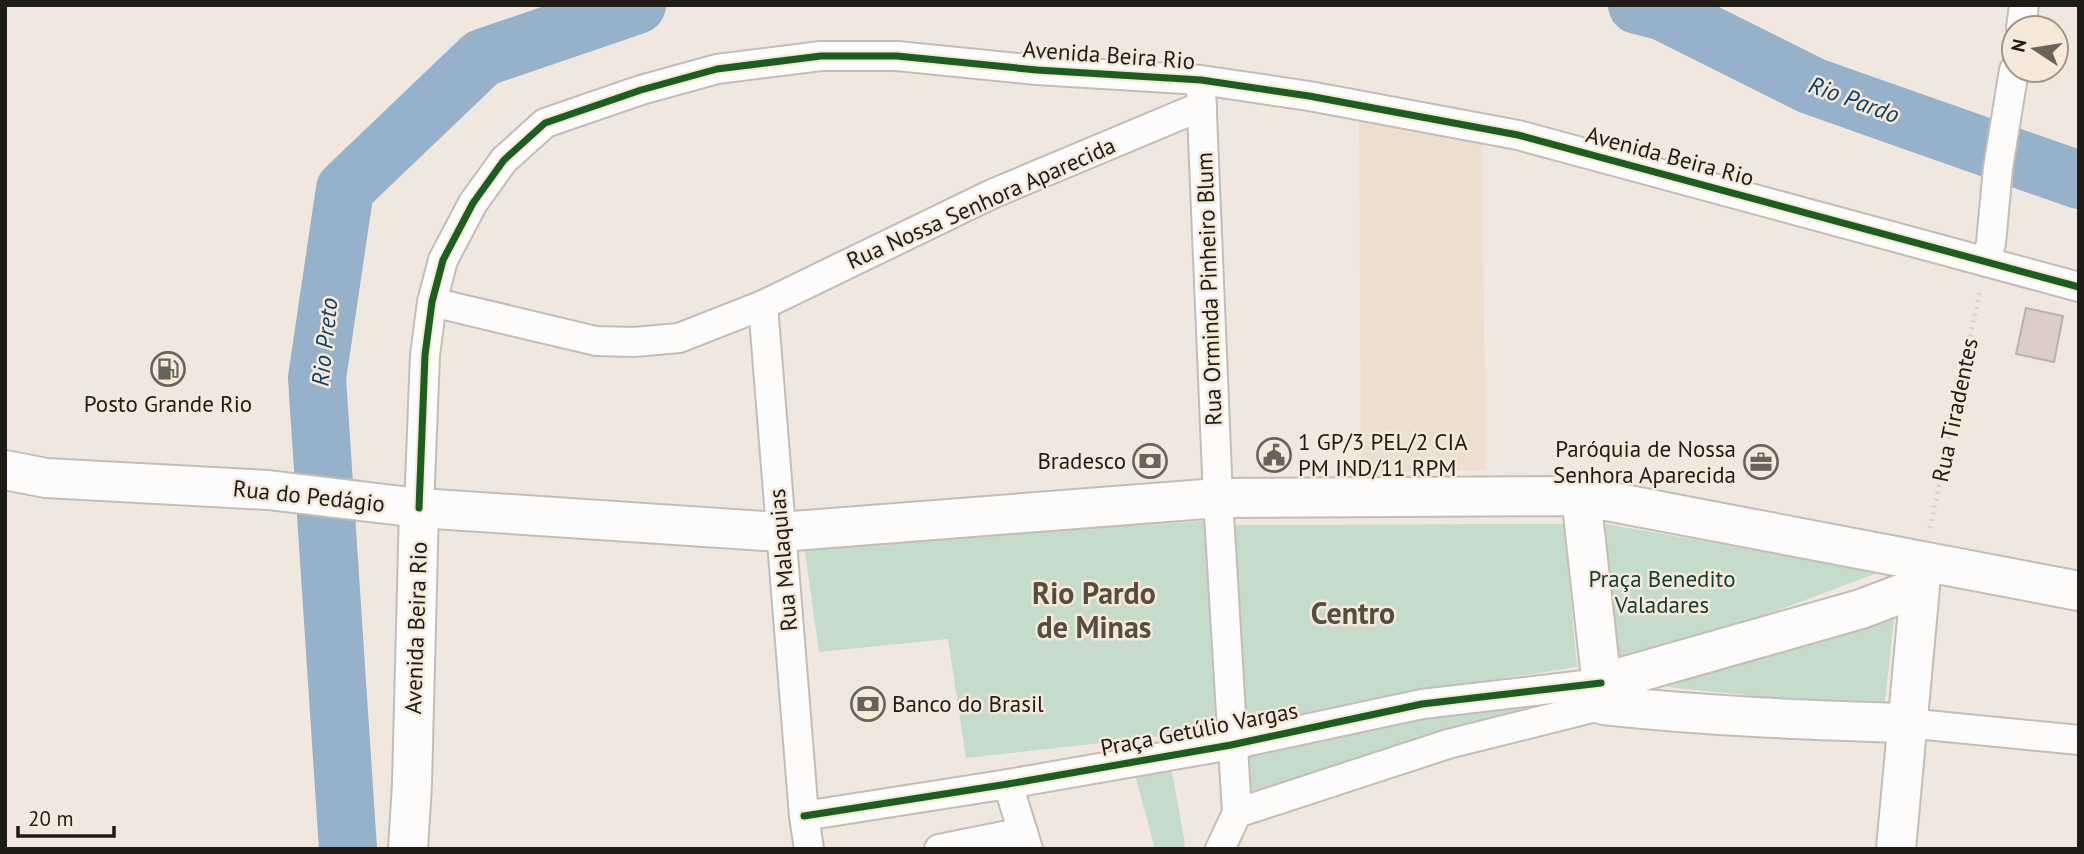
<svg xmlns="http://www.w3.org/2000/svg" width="2084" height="854" font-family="'PT Sans',sans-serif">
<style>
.built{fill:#eddfcf}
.green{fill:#c5dcca}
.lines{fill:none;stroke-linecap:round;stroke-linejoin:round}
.river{stroke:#96b2ca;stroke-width:58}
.building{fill:#dccec4;stroke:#b8b2ac;stroke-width:2}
.minor-casing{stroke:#c3bdb6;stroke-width:32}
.secondary-casing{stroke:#c3bdb6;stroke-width:42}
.path{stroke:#d3d1cf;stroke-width:4.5;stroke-dasharray:2 5;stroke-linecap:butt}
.minor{stroke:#fdfcfa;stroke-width:28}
.secondary{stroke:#fdfcfa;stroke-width:38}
.cycleway-casing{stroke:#f6e9d9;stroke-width:11}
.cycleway{stroke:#1b5e20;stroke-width:7}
.labels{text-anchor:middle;stroke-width:5;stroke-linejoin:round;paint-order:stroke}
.street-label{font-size:23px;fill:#1f1b15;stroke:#f6e9d9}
.poi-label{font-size:23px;fill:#1f1b15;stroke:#f6e9d9;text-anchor:start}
.park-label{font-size:23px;fill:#0e3f2b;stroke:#f6e9d9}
.water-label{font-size:24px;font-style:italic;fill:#0d4167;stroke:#f6e9d9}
.district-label{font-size:30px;font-weight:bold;fill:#564c3f;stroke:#f6e9d9}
</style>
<rect width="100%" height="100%" fill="#f0e8df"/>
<path class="built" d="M1359,116L1482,144L1486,470L1361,474Z"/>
<g class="green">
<path d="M1204,521L1216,730L966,758L948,639L819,652L804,545Z"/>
<path d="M1600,523L1880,572L1610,673Z"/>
<path d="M1564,524L1577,667L1408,693L1241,725L1233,525Z"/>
<path d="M1895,610L1884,709L1666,687Z"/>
<path d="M1555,701L1250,794L1244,756L1424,715Z"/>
<path d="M1171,766L1185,844L1183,849H1155L1135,775Z"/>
</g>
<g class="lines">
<g class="river">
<path d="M1637,5L1664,12L1812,86L2079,180"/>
<path d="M348,849L317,378L345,189L482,58L637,5"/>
</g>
</g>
<path class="building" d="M2026,308L2063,316L2054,362L2016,354Z"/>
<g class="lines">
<g class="minor-casing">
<g id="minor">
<path d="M2021,28L2024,5"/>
<path d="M1201,90L1218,498L1237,813L1220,849"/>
<path d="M1986,262L1991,243L1998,168L2014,70"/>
<path d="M432,302L596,341L634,342L679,338L763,305L992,194L1202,106"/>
<path d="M763,305L804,816L809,849"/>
<path d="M419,508L425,355L432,302L443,260L473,203L504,160L545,123L641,90L717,69L821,56H897L1037,70L1201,80L1309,96L1518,135L2079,287"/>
<path d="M1906,723L2079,740"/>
<path d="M1008,784L1028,849"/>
<path d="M1237,813L1448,744L1604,705"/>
<path d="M804,816L1008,784L1231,745L1422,704L1601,683"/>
<path d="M939,849L1023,832"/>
</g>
</g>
<g class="secondary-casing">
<g id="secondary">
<path d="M5,470L46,478L268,490L419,508L780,532L1218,498L1581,496L2079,591"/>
<path d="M1581,496L1604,705C1705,716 1805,720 1906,723"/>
<path d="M1601,683L1861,609L1919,587"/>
<path d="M408,849L412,784L419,508"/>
<path d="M1896,849L1922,565"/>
</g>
</g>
<path class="path" d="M1930,528L1980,290"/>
<use href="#minor" class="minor"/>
<use href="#secondary" class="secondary"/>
<g class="cycleway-casing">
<g id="cycleway">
<path d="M419,508L425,355L432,302L443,260L473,203L504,160L545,123L641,90L717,69L821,56H897L1037,70L1201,80L1309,96L1518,135L2079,287"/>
<path d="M804,816L1008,784L1231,745L1422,704L1601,683"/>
</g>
</g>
<use href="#cycleway" class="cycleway"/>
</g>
<defs>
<g id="fuel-ring" transform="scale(1.75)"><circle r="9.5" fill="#f6e9d9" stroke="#68635c" stroke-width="1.5"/><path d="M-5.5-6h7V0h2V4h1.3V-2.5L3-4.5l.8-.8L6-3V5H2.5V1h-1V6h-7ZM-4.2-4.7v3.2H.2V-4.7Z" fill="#68635c"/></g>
<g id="civic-ring" transform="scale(1.75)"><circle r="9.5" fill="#f6e9d9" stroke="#68635c" stroke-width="1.5"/><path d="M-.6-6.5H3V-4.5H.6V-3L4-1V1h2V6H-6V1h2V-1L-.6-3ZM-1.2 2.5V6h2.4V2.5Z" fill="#68635c"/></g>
<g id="bank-ring" transform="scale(1.75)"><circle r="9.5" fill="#f6e9d9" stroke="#68635c" stroke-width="1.5"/><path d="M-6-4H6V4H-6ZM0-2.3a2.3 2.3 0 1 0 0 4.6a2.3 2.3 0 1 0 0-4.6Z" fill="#68635c"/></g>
<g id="office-ring" transform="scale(1.75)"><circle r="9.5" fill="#f6e9d9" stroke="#68635c" stroke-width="1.5"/><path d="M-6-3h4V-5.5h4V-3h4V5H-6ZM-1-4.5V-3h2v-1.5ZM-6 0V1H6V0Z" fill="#68635c"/></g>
</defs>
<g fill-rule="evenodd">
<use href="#fuel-ring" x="168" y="369"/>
<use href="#civic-ring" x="1274" y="455"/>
<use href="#bank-ring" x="1150" y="461"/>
<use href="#office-ring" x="1761" y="462"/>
<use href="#bank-ring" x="868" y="704"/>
</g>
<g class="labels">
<g class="street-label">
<text transform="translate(1109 55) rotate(4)" y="8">Avenida Beira Rio</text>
<text transform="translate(1670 156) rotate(15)" y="8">Avenida Beira Rio</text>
<text transform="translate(981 203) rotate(-24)" y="8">Rua Nossa Senhora Aparecida</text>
<text transform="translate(1209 289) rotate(-92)" y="8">Rua Orminda Pinheiro Blum</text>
<text transform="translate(1955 410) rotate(-78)" y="8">Rua Tiradentes</text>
<text transform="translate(309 496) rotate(6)" y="8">Rua do Pedágio</text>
<text transform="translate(783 560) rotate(-95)" y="8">Rua Malaquias</text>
<text transform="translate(416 628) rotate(-88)" y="8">Avenida Beira Rio</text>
<text transform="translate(1199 729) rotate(-11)" y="8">Praça Getúlio Vargas</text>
</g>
<g class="poi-label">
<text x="168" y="412" text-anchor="middle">Posto Grande Rio</text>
<text x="1298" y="450">1 GP/3 PEL/2 CIA<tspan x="1298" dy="26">PM IND/11 RPM</tspan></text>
<text x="1736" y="457" text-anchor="end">Paróquia de Nossa<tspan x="1736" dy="26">Senhora Aparecida</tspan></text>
<text x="1126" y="469" text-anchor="end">Bradesco</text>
<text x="892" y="712">Banco do Brasil</text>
</g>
<g class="park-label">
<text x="1662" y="587">Praça Benedito<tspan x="1662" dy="26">Valadares</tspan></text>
</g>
<g class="water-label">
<text transform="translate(1854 100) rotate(20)" y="8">Rio Pardo</text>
<text transform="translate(325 342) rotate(-84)" y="8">Rio Preto</text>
</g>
<g class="district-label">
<text x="1094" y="604">Rio Pardo<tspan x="1094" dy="34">de Minas</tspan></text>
<text x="1353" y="624">Centro</text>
</g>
</g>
<rect width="2084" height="854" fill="none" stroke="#1f1b15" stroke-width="14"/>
<g transform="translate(2035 49) rotate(282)"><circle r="33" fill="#f6e9d9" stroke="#a0978b" stroke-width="2"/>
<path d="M0-5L12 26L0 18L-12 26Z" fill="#68635c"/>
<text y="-10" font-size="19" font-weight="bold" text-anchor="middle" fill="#1f1b15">N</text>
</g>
<path d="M18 826v10h96v-10" fill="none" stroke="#1f1b15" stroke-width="3.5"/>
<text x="28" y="826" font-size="21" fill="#1f1b15" stroke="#f6e9d9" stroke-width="5" paint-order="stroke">20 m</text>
</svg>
